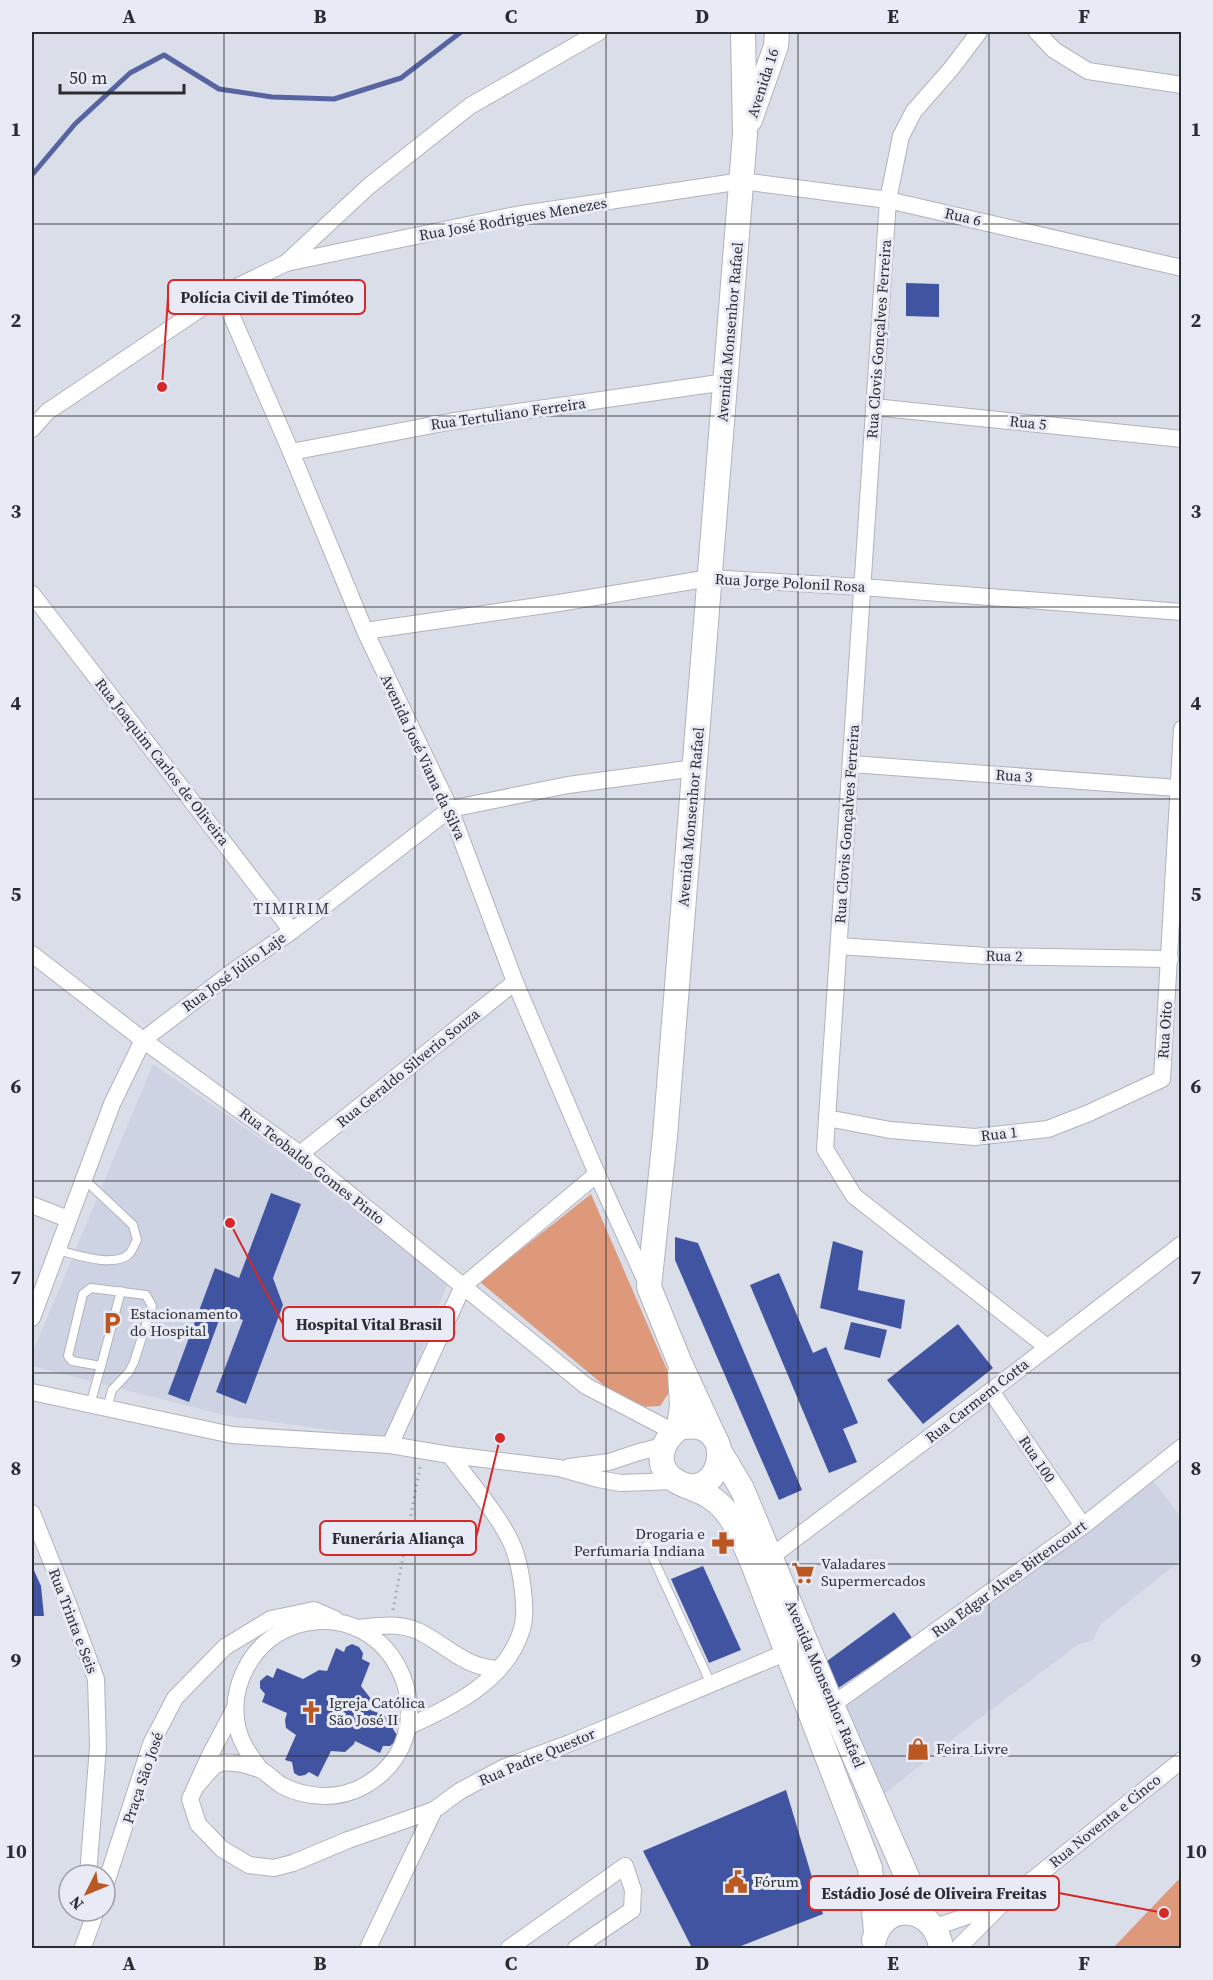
<svg xmlns="http://www.w3.org/2000/svg" width="1213" height="1980" font-family="'Source Serif 4',serif">
<style>
.built{fill:#cdd3e3}
.green{fill:#dd997a}
.lines{fill:none;stroke-linecap:round;stroke-linejoin:round}
.stream{stroke:#5665a1;stroke-width:5}
.building{fill:#4154a2}
.service-casing{stroke:#b0b3bd;stroke-width:10}
.minor-casing{stroke:#b0b3bd;stroke-width:18}
.secondary-casing{stroke:#b0b3bd;stroke-width:26}
.path{stroke:#a4a7af;stroke-width:3;stroke-dasharray:1.5 4.5;stroke-linecap:butt}
.service{stroke:#fff;stroke-width:8}
.minor{stroke:#fff;stroke-width:16}
.secondary{stroke:#fff;stroke-width:24}
.grid{fill:none;stroke:#2b2c30;stroke-width:1.5;stroke-opacity:0.55}
.labels{text-anchor:middle;stroke-width:6;stroke-linejoin:round;paint-order:stroke}
.street-label{font-size:15px;fill:#2b2c30;stroke:#e8ebf5}
.poi-label{font-size:15px;fill:#2b2c30;stroke:#e8ebf5;text-anchor:start}
.neighbourhood-label{font-size:16px;letter-spacing:1.5px;fill:#393b43;stroke:#e8ebf5}
.leader{fill:none;stroke:#d62828;stroke-width:2}
.callout-dot{fill:#d62828;stroke:#e8ebf5;stroke-width:2}
.callout{fill:#e8ebf5;stroke:#d62828;stroke-width:2}
.callout-label{font-size:16px;text-anchor:middle;font-weight:bold;fill:#2b2c30}
.neatline{fill:none;stroke:#2b2c30;stroke-width:2}
.grid-label{font-size:20px;text-anchor:middle;font-weight:bold;fill:#2b2c30}
</style>
<rect width="100%" height="100%" fill="#dadee8"/>
<g class="built">
<path d="M153,1064L297,1164L448,1282L389,1438L228,1416L32,1366V1354Z"/>
<path d="M1148,1474L1181,1517V1560L1101,1624L1092,1641L1079,1644L959,1734L882,1796L832,1705Z"/>
</g>
<g class="green">
<path d="M591,1194L668,1372L670,1391L660,1406L641,1407L613,1393L480,1282Z"/>
<path d="M1181,1877V1948H1113Z"/>
</g>
<g class="lines">
<path class="stream" d="M32,175L75,124L130,73L164,55L219,89L272,97L334,99L401,78L461,32"/>
</g>
<g class="building">
<path d="M906,283L939,284V317L906,316Z"/>
<path d="M271,1193L301,1204L273,1278L283,1305L246,1404L216,1392L243,1320L222,1312L189,1402L168,1394L215,1268L239,1278Z"/>
<path d="M675,1237L698,1243L802,1490L779,1500L675,1260Z"/>
<path d="M833,1241L863,1251L858,1290L905,1300L901,1329L820,1308Z"/>
<path d="M779,1273L813,1353L826,1347L858,1423L843,1429L857,1462L829,1473L750,1285Z"/>
<path d="M851,1322L887,1330L880,1358L844,1349Z"/>
<path d="M958,1324L993,1368L923,1424L887,1380Z"/>
<path d="M32,1566L41,1586L44,1616H32Z"/>
<path d="M703,1566L741,1650L709,1663L671,1579Z"/>
<path d="M894,1612L912,1638L837,1689L823,1664Z"/>
<path d="M352,1644L359,1647L363,1653L362,1659L370,1663L361,1686L371,1699L370,1710L395,1719L393,1729L397,1735L396,1741L390,1746H383L380,1753L355,1741L354,1744L345,1752L331,1751L318,1777L309,1772L305,1775L299,1776L294,1773L292,1762L285,1760L296,1735L286,1728L285,1720L287,1713L262,1702L265,1694L260,1688V1681L267,1675L273,1678L277,1668L303,1679L319,1670L327,1671L336,1648L344,1652L346,1647Z"/>
<path d="M786,1790L823,1914L736,1948H692L643,1851Z"/>
</g>
<g class="lines">
<g class="service-casing">
<g id="service">
<path d="M57,1250C75,1254 116,1269 130,1253C133,1249 135,1243 137,1240L133,1225L85,1180"/>
<path d="M101,1366L121,1291"/>
<path d="M90,1405L101,1366L72,1361L68,1356L83,1294L91,1288L146,1295L152,1306L134,1362L129,1372L112,1390L107,1409"/>
<path d="M647,1545L711,1684"/>
</g>
</g>
<g class="minor-casing">
<g id="minor">
<path d="M979,32L951,69L914,111L901,136L888,200L825,1149L854,1196L1047,1347"/>
<path d="M1037,32L1054,50L1088,71L1182,85"/>
<path d="M286,263L516,215L742,181L888,200L1182,268"/>
<path d="M222,294L291,452L365,631L450,809L515,982L597,1174L648,1286"/>
<path d="M874,407L1182,439"/>
<path d="M32,429L47,412L222,294L286,263L369,186L470,106L599,32"/>
<path d="M291,452L454,421L726,382"/>
<path d="M32,594L292,931"/>
<path d="M365,631L559,603L710,578L862,587L1182,612"/>
<path d="M851,764L1177,788"/>
<path d="M839,946L987,956L1170,959"/>
<path d="M32,954L143,1040L300,1154L586,1386L674,1432"/>
<path d="M827,1118L890,1130L975,1137L1048,1129L1089,1113L1162,1079L1182,729"/>
<path d="M300,1154L515,982"/>
<path d="M32,1205L68,1219"/>
<path d="M32,1318L112,1104L143,1040L235,970L292,931L450,809L568,785L695,768"/>
<path d="M991,1391L1083,1526"/>
<path d="M32,1392L232,1435L390,1445L450,1455L559,1468L598,1479L621,1483L675,1481"/>
<path d="M390,1445L463,1286L597,1174"/>
<path d="M569,1467L609,1462L639,1452L663,1446"/>
<path d="M32,1513L67,1601L96,1679L98,1747L88,1875"/>
<path d="M772,1556L991,1391L1182,1244"/>
<path d="M357,1628C377,1626 398,1622 418,1631C447,1645 463,1667 498,1669"/>
<path d="M832,1705L1083,1526L1182,1447"/>
<path d="M235,1708L210,1755L190,1799L198,1824L222,1849L249,1865L274,1868L293,1863L348,1840L434,1810"/>
<path d="M409,1726C452,1707 505,1681 521,1632C526,1618 524,1604 523,1591C521,1574 518,1557 511,1542C496,1511 470,1483 450,1455"/>
<path d="M197,1785C203,1779 209,1770 216,1765C226,1759 250,1765 261,1770C269,1774 275,1782 283,1786C306,1798 338,1800 362,1787C455,1737 398,1596 297,1625C253,1638 227,1687 238,1730C242,1745 251,1757 260,1769"/>
<path d="M105,1886L151,1744L175,1698L225,1647L271,1619L314,1610L335,1619"/>
<path d="M935,1927L997,1906"/>
<path d="M83,1947L96,1911"/>
<path d="M368,1948L434,1810L460,1791L503,1768L570,1743L787,1652"/>
<path d="M509,1948L625,1866L633,1890L632,1910L576,1948"/>
<path d="M958,1948L1001,1905L1182,1760"/>
</g>
</g>
<g class="secondary-casing">
<g id="secondary">
<path d="M750,120L776,46L777,32"/>
<path d="M679,1428C742,1414 723,1509 676,1481C652,1467 661,1442 679,1428L682,1405L680,1373"/>
<path d="M715,1439L679,1361L649,1287L665,1136L745,134L743,32"/>
<path d="M720,1452L742,1489L832,1705L925,1918"/>
<path d="M684,1485C693,1489 703,1492 710,1497C733,1511 743,1541 753,1564L870,1868L876,1932"/>
<path d="M874,1940C884,1899 936,1906 941,1948"/>
</g>
</g>
<path class="path" d="M393,1610L420,1467"/>
<use href="#service" class="service"/>
<use href="#minor" class="minor"/>
<use href="#secondary" class="secondary"/>
</g>
<path class="grid" d="M224,32V1948M415,32V1948M606,32V1948M798,32V1948M989,32V1948M32,224H1182M32,416H1182M32,607H1182M32,799H1182M32,990H1182M32,1181H1182M32,1373H1182M32,1564H1182M32,1756H1182"/>
<defs>
<g id="parking-bare" transform="scale(1.8)"><path d="M-3.5-5.5H1a3.5 3.5 0 0 1 0 7H-1V5.5H-3.5ZM-1-3.4V-.6H.8a1.4 1.4 0 0 0 0-2.8Z" fill="#bb5721" stroke="#e8ebf5" stroke-width="2.5" paint-order="stroke"/></g>
<g id="pharmacy-bare" transform="scale(1.8)"><path d="M-2-6h4v4h4v4h-4v4h-4v-4h-4v-4h4Z" fill="#bb5721" stroke="#e8ebf5" stroke-width="2.5" paint-order="stroke"/></g>
<g id="supermarket-bare" transform="scale(1.8)"><path d="M-6-5.5h2.5l.6 2H6L4.5 2H-2.5L-4.4-4H-6ZM-1.5 3.2a1.3 1.3 0 1 0 .1 0ZM3 3.2a1.3 1.3 0 1 0 .1 0Z" fill="#bb5721" stroke="#e8ebf5" stroke-width="2.5" paint-order="stroke"/></g>
<g id="church-bare" transform="scale(1.8)"><path d="M-1.2-6h2.4v3.5h3.3v2.4h-3.3V6h-2.4V-.1h-3.3v-2.4h3.3Z" fill="#bb5721" stroke="#e8ebf5" stroke-width="2.5" paint-order="stroke"/></g>
<g id="shop-bare" transform="scale(1.8)"><path d="M-5-2.5h2.3a2.7 3.5 0 0 1 5.4 0H5L5.5 6h-11ZM-1.5-2.5h3a1.5 2.3 0 0 0-3 0Z" fill="#bb5721" stroke="#e8ebf5" stroke-width="2.5" paint-order="stroke"/></g>
<g id="civic-bare" transform="scale(1.8)"><path d="M-.6-6.5H3V-4.5H.6V-3L4-1V1h2V6H-6V1h2V-1L-.6-3ZM-1.2 2.5V6h2.4V2.5Z" fill="#bb5721" stroke="#e8ebf5" stroke-width="2.5" paint-order="stroke"/></g>
</defs>
<g fill-rule="evenodd">
<use href="#parking-bare" x="112" y="1323"/>
<use href="#pharmacy-bare" x="723" y="1543"/>
<use href="#supermarket-bare" x="803" y="1573"/>
<use href="#church-bare" x="311" y="1712"/>
<use href="#shop-bare" x="918" y="1749"/>
<use href="#civic-bare" x="736" y="1882"/>
</g>
<g class="labels">
<g class="street-label">
<text transform="translate(763 83) rotate(-72)" y="5">Avenida 16</text>
<text transform="translate(963 217) rotate(13)" y="5">Rua 6</text>
<text transform="translate(513 219) rotate(-10)" y="5">Rua José Rodrigues Menezes</text>
<text transform="translate(730 332) rotate(-85)" y="5">Avenida Monsenhor Rafael</text>
<text transform="translate(879 339) rotate(-86)" y="5">Rua Clovis Gonçalves Ferreira</text>
<text transform="translate(508 414) rotate(-8)" y="5">Rua Tertuliano Ferreira</text>
<text transform="translate(1028 423) rotate(6)" y="5">Rua 5</text>
<text transform="translate(790 583) rotate(3)" y="5">Rua Jorge Polonil Rosa</text>
<text transform="translate(423 757) rotate(65)" y="5">Avenida José Viana da Silva</text>
<text transform="translate(162 762) rotate(52)" y="5">Rua Joaquim Carlos de Oliveira</text>
<text transform="translate(1014 776) rotate(4)" y="5">Rua 3</text>
<text transform="translate(691 817) rotate(-85)" y="5">Avenida Monsenhor Rafael</text>
<text transform="translate(847 824) rotate(-86)" y="5">Rua Clovis Gonçalves Ferreira</text>
<text transform="translate(1004 956) rotate(1)" y="5">Rua 2</text>
<text transform="translate(234 972) rotate(-36)" y="5">Rua José Júlio Laje</text>
<text transform="translate(1165 1030) rotate(-86)" y="5">Rua Oito</text>
<text transform="translate(408 1068) rotate(-39)" y="5">Rua Geraldo Silverio Souza</text>
<text transform="translate(999 1134) rotate(-6)" y="5">Rua 1</text>
<text transform="translate(312 1166) rotate(38)" y="5">Rua Teobaldo Gomes Pinto</text>
<text transform="translate(977 1401) rotate(-38)" y="5">Rua Carmem Cotta</text>
<text transform="translate(1037 1459) rotate(56)" y="5">Rua 100</text>
<text transform="translate(1009 1579) rotate(-36)" y="5">Rua Edgar Alves Bittencourt</text>
<text transform="translate(73 1621) rotate(69)" y="5">Rua Trinta e Seis</text>
<text transform="translate(825 1684) rotate(67)" y="5">Avenida Monsenhor Rafael</text>
<text transform="translate(537 1757) rotate(-23)" y="5">Rua Padre Questor</text>
<text transform="translate(143 1778) rotate(-71)" y="5">Praça São José</text>
<text transform="translate(1105 1821) rotate(-39)" y="5">Rua Noventa e Cinco</text>
</g>
<g class="poi-label">
<text x="130" y="1319">Estacionamento<tspan x="130" dy="17">do Hospital</tspan></text>
<text x="705" y="1539" text-anchor="end">Drogaria e<tspan x="705" dy="17">Perfumaria Indiana</tspan></text>
<text x="821" y="1569">Valadares<tspan x="821" dy="17">Supermercados</tspan></text>
<text x="329" y="1708">Igreja Católica<tspan x="329" dy="17">São José II</tspan></text>
<text x="936" y="1754">Feira Livre</text>
<text x="754" y="1887">Fórum</text>
</g>
<g class="neighbourhood-label">
<text x="292" y="914">TIMIRIM</text>
</g>
</g>
<path class="leader" d="M162 387L168 297M230 1223L283 1324M500 1438L476 1538M1164 1913L1059 1893"/>
<g class="callout-dot">
<circle cx="162" cy="387" r="6"/>
<circle cx="230" cy="1223" r="6"/>
<circle cx="500" cy="1438" r="6"/>
<circle cx="1164" cy="1913" r="6"/>
</g>
<g class="callout">
<rect x="168" y="280" width="197" height="34" rx="6"/>
<rect x="283" y="1307" width="171" height="34" rx="6"/>
<rect x="320" y="1521" width="156" height="34" rx="6"/>
<rect x="809" y="1876" width="250" height="34" rx="6"/>
</g>
<g class="callout-label">
<text x="267" y="303">Polícia Civil de Timóteo</text>
<text x="369" y="1330">Hospital Vital Brasil</text>
<text x="398" y="1544">Funerária Aliança</text>
<text x="934" y="1899">Estádio José de Oliveira Freitas</text>
</g>
<rect width="1213" height="1980" fill="none" stroke="#e8ebf5" stroke-width="66"/>
<g transform="translate(87 1893) rotate(227)"><circle r="28" fill="#e8ebf5" stroke="#9c9fa6" stroke-width="1.5"/>
<path d="M0-4.5L10 22L0 15L-10 22Z" fill="#bb5721"/>
<text y="-9" font-size="16" font-weight="bold" text-anchor="middle" fill="#2b2c30">N</text>
</g>
<path d="M60 84v9h124v-9" fill="none" stroke="#2b2c30" stroke-width="3"/>
<text x="69" y="84" font-size="18" fill="#2b2c30" stroke="#e8ebf5" stroke-width="4.5" paint-order="stroke">50 m</text>
<rect x="33" y="33" width="1147" height="1914" class="neatline"/>
<g class="grid-label">
<text x="129" y="23">A</text>
<text x="320" y="23">B</text>
<text x="511" y="23">C</text>
<text x="702" y="23">D</text>
<text x="893" y="23">E</text>
<text x="1084" y="23">F</text>
<text x="16" y="136">1</text>
<text x="1196" y="136">1</text>
<text x="16" y="327">2</text>
<text x="1196" y="327">2</text>
<text x="16" y="518">3</text>
<text x="1196" y="518">3</text>
<text x="16" y="710">4</text>
<text x="1196" y="710">4</text>
<text x="16" y="901">5</text>
<text x="1196" y="901">5</text>
<text x="16" y="1093">6</text>
<text x="1196" y="1093">6</text>
<text x="16" y="1284">7</text>
<text x="1196" y="1284">7</text>
<text x="16" y="1475">8</text>
<text x="1196" y="1475">8</text>
<text x="16" y="1667">9</text>
<text x="1196" y="1667">9</text>
<text x="16" y="1858">10</text>
<text x="1196" y="1858">10</text>
<text x="129" y="1970">A</text>
<text x="320" y="1970">B</text>
<text x="511" y="1970">C</text>
<text x="702" y="1970">D</text>
<text x="893" y="1970">E</text>
<text x="1084" y="1970">F</text>
</g>
</svg>
